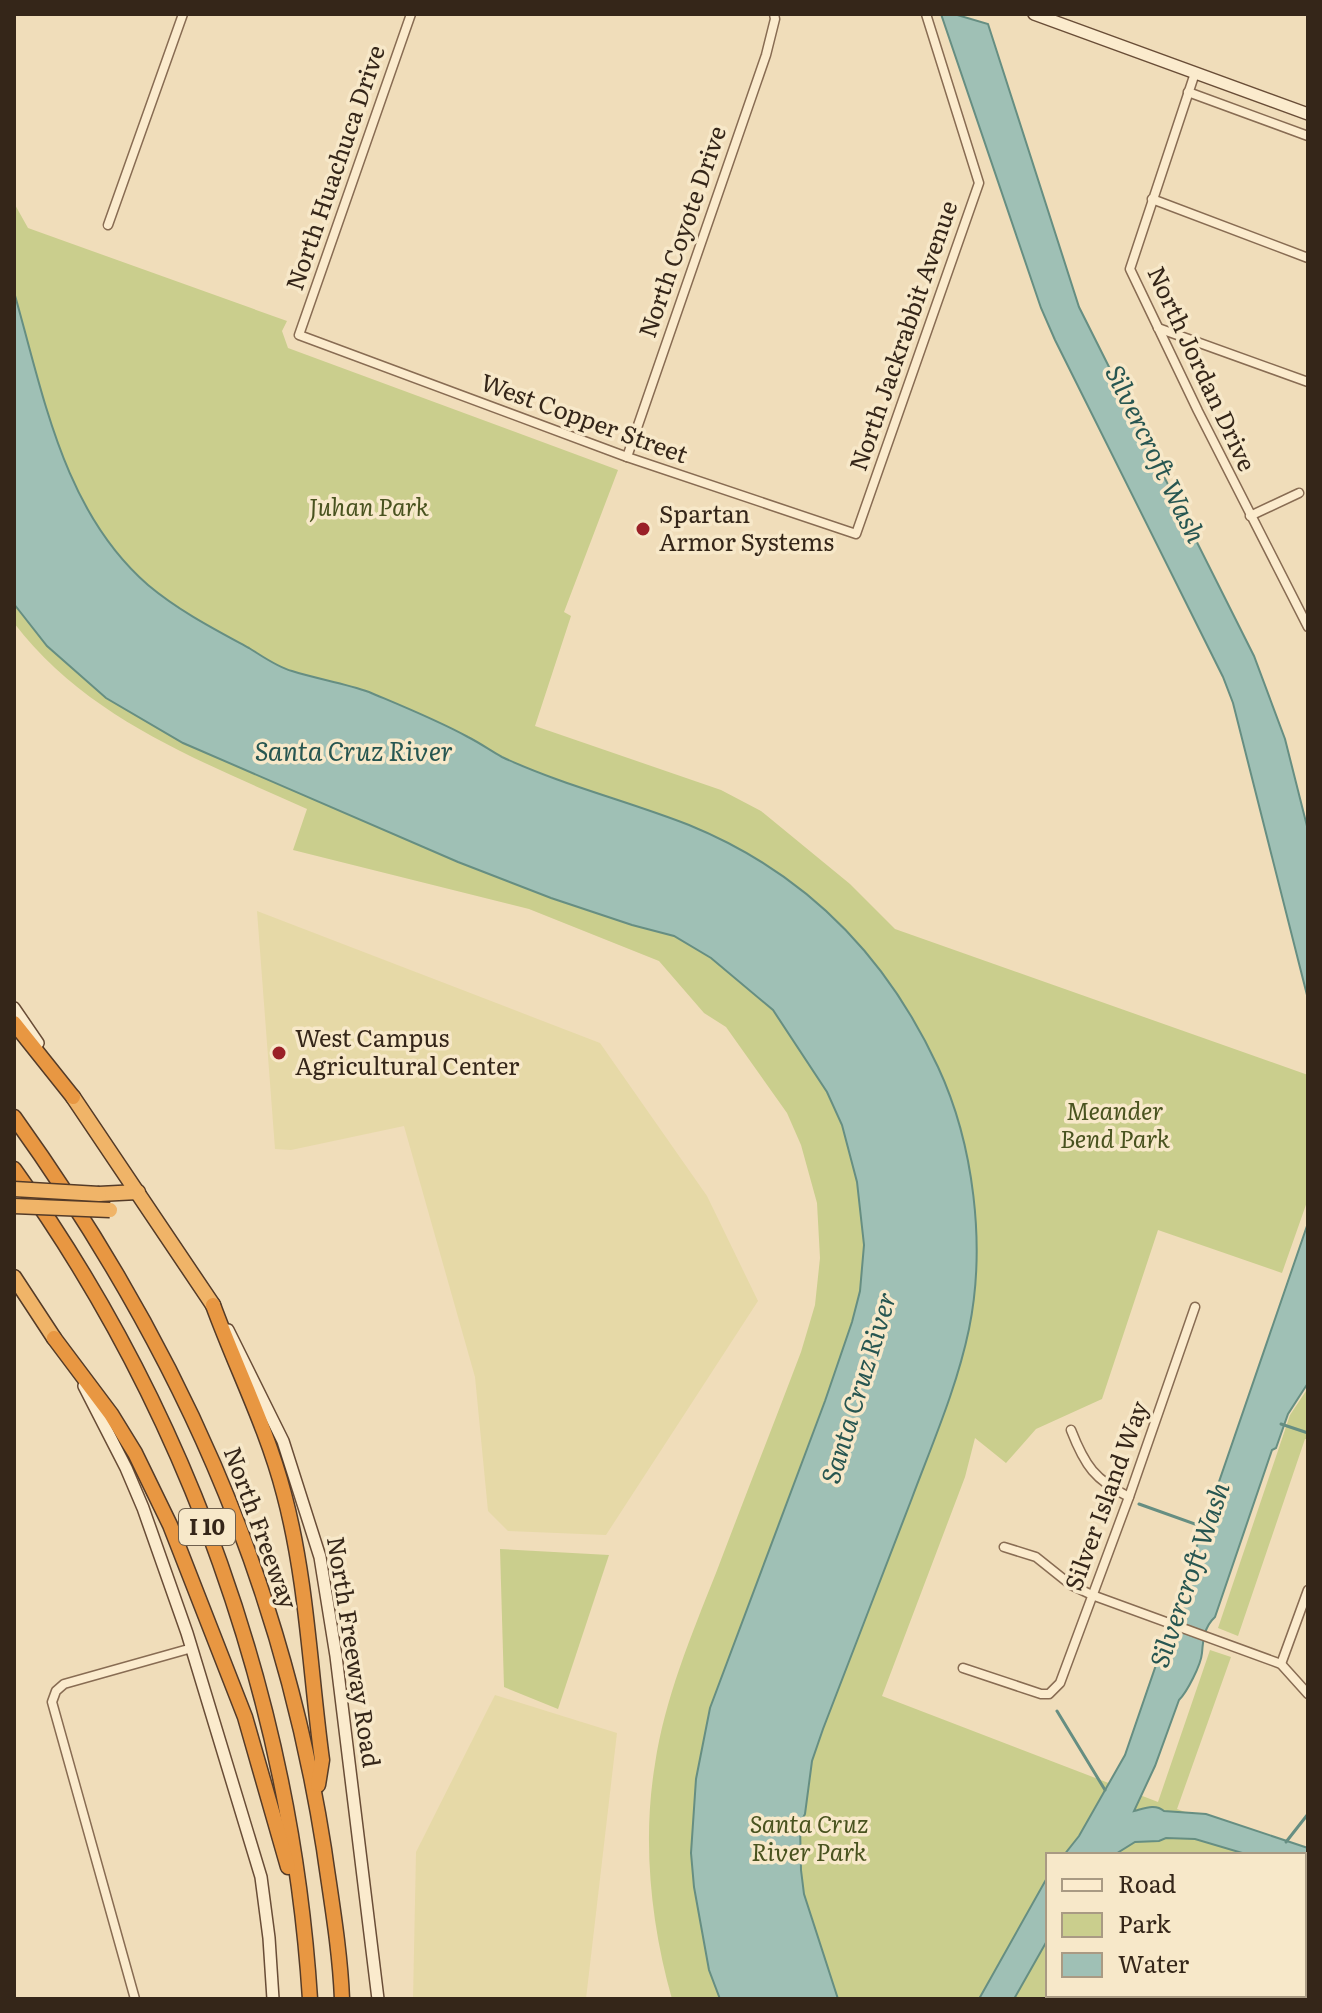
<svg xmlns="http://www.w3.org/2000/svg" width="1322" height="2013" font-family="Literata,serif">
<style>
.farmland{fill:#e6d9a7}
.green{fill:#cace8d}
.water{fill:#9fc0b5;stroke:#668e82;stroke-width:2}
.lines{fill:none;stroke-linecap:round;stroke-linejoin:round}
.stream{stroke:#668e82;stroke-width:3}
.minor-casing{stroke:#886c53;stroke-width:11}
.secondary-casing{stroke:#694d37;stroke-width:14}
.trunk-casing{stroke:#543b28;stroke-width:17}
.motorway-casing{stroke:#543b28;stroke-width:17}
.minor{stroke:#fbebcd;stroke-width:8}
.secondary{stroke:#fbebcd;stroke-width:11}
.trunk{stroke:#f0b468;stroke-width:14}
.motorway{stroke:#e89742;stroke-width:14}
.trunk-bridge-casing{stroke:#543b28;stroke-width:17;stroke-linecap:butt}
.trunk-bridge{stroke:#f0b468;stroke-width:14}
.poi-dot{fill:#9a2027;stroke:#f7e8c9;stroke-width:3}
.labels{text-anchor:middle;stroke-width:7;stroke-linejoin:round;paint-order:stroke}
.shield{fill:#f7e8c9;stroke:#6f604e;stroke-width:2}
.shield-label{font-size:22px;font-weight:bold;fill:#352619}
.street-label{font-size:24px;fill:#352619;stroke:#f7e8c9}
.park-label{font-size:24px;font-style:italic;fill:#49531f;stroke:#f7e8c9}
.poi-label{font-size:24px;fill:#352619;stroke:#f7e8c9;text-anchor:start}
.water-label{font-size:26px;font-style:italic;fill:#275651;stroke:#f7e8c9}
</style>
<rect width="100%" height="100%" fill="#f0ddba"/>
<g class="farmland">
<path d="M257,911L600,1043L707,1196L758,1301L606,1535L508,1531L488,1511L475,1377L404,1126L291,1150L275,1149Z"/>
<path d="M495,1695L617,1733L586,1999H413L416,1852Z"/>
</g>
<g class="green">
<path d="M14,203L28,228L287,321L282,331L288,348L618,470L564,612L571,616L535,726L721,790L761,811L850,884L895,929L1308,1075V1199L1282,1273L1158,1230L1102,1399L1036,1429L1006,1463L975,1438L965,1477L882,1696L1158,1802L1210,1650L1231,1657L1177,1809L1301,1855H1048V1995H1304V1856L1308,1858V1999H672C651,1924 642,1842 655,1764C665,1698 691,1636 716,1573C744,1499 773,1426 801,1352L815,1305L820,1258L817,1203L801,1145L787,1113L726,1027L704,1013L659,961L529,909L293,850L307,809C201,761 87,719 14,623Z"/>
<path d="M1308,1388V1439H1305L1238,1636L1218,1628L1290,1415Z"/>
<path d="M500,1549L609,1555L558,1709L504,1687Z"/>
</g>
<g class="water">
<path d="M941,14H954L988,24L1079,307L1254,656L1285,739L1308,830V999L1233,703L1223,677L1055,340L1041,308Z"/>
<path d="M14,292C44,396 63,511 148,585C179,611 214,629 249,648C262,656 277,667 292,671C317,679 344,683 369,692C402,706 437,720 468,737C480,743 491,751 502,757C562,785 628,801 689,825C804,872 886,955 938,1067C974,1144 986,1246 969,1329C957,1387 933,1442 912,1498C882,1575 853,1652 823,1729L812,1761L805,1814L800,1824L801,1870L804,1894L838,1999H720L709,1970L694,1887L691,1853L696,1779L710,1708L825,1401L852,1322L860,1291L864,1245L857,1182L842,1125L827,1092L773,1010L711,958L674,936L632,925L551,898L458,862L183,743L106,698L47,646L14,604Z"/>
<path d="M1308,1223V1383L1288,1414L1276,1448L1272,1450L1215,1617C1204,1627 1203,1640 1202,1653C1201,1665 1187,1692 1179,1700L1155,1766L1134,1811C1143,1809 1155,1803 1164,1811L1206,1814L1308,1848V1876L1304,1874V1855H1249L1195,1839L1166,1838L1159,1841L1135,1842L1114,1855H1064L1079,1836L1125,1755Z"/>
<path d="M1048,1876V1939L1014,1999H979Z"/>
</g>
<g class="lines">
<g class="stream">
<path d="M1281,1424L1308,1433"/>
<path d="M1139,1504L1206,1528"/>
<path d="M1057,1711L1105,1790"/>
<path d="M1286,1842L1308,1814"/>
</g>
<g class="minor-casing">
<g id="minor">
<path d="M411,14L299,335L627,457L856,534L979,183L926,14"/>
<path d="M1195,73L1130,269L1198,411L1308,627"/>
<path d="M1188,92L1308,136"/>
<path d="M1152,199L1308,258"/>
<path d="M108,225L183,14"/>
<path d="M1158,328L1308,382"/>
<path d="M627,457L766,55L775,19L774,14"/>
<path d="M1250,516L1299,493"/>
<path d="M1071,1430C1085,1466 1095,1480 1129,1497"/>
<path d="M1004,1547L1036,1557L1071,1585L1092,1595L1281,1664L1308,1694"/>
<path d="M1281,1664L1308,1590"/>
<path d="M963,1668L1041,1694H1049L1060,1683L1129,1497L1195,1307"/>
<path d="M135,1999L52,1702L56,1691L64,1684L192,1648"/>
</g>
</g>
<g class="secondary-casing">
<g id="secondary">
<path d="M1034,14L1308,114"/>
<path d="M14,1008L38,1043"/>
<path d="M228,1330L283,1441L320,1557L336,1656L378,1999"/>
<path d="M84,1386L126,1468L143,1508L187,1633L261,1877L269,1938L273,1999"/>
</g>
</g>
<g class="trunk-casing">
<g id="trunk">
<path d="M73,1097L213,1305"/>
<path d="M99,1194L138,1192"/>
<path d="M14,1277L54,1338"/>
</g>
</g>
<g class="motorway-casing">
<g id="motorway">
<path d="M14,1023L73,1097"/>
<path d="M14,1117C176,1343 281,1574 324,1849C331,1899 340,1949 342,1999"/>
<path d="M14,1169C188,1411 291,1702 310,1999"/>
<path d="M213,1305C236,1368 267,1428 284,1494C307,1580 310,1672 322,1760L318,1785"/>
<path d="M54,1338L111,1414L135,1453L170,1525L245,1717L288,1867"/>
</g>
</g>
<use href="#minor" class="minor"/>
<use href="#secondary" class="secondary"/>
<use href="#trunk" class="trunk"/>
<use href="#motorway" class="motorway"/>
<g class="trunk-bridge-casing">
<g id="trunk-bridge">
<path d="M14,1189L99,1194"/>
<path d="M14,1206L110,1210"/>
</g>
</g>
<use href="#trunk-bridge" class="trunk-bridge"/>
</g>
<g class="poi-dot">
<circle cx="643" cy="529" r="8"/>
<circle cx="279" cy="1053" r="8"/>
</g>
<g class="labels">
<rect class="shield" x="179" y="1509" width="56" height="36" rx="6"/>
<g class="shield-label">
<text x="207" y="1535">I 10</text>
</g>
<g class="street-label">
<text transform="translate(336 168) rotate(-71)" y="8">North Huachuca Drive</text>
<text transform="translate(683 232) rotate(-71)" y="8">North Coyote Drive</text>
<text transform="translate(904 336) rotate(-71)" y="8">North Jackrabbit Avenue</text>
<text transform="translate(1201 369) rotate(65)" y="8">North Jordan Drive</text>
<text transform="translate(584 419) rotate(20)" y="8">West Copper Street</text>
<text transform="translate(1107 1496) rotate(-70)" y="8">Silver Island Way</text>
<text transform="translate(260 1528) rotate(70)" y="8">North Freeway</text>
<text transform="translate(353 1652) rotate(81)" y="8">North Freeway Road</text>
</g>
<g class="park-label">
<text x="369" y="516">Juhan Park</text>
<text x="1115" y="1120">Meander<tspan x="1115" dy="28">Bend Park</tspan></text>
<text x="809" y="1833">Santa Cruz<tspan x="809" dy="28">River Park</tspan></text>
</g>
<g class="poi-label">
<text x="659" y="523">Spartan<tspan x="659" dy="28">Armor Systems</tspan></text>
<text x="295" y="1047">West Campus<tspan x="295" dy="28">Agricultural Center</tspan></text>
</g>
<g class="water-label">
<text transform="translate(1155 454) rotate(64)" y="9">Silvercroft Wash</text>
<text x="354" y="761">Santa Cruz River</text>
<text transform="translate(859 1388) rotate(-73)" y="9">Santa Cruz River</text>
<text transform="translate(1190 1575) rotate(-71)" y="9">Silvercroft Wash</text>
</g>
</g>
<rect width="1322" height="2013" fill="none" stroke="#352619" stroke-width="32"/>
<rect x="1046" y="1853" width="260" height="144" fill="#f7e8c9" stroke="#a99a83" stroke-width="2"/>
<rect x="1062" y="1879" width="40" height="12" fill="#fbebcd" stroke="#a99a83" stroke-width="2"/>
<text x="1118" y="1893" font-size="24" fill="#352619">Road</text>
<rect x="1062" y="1913" width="40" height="24" fill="#cace8d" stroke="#a99a83" stroke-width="2"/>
<text x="1118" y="1933" font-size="24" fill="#352619">Park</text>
<rect x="1062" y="1953" width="40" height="24" fill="#9fc0b5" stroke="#a99a83" stroke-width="2"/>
<text x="1118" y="1973" font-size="24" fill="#352619">Water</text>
</svg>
